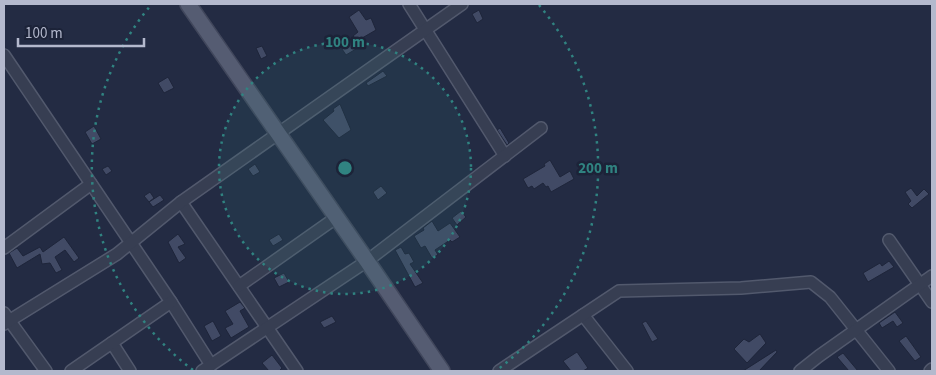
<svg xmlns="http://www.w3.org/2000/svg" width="936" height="375" font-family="'Source Sans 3',sans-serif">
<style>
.building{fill:#414a65;stroke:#1e253a}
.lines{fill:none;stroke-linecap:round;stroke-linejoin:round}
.minor-casing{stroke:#52596d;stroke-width:14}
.major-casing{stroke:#41475c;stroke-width:18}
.minor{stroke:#373e52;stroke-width:11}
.major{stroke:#555c72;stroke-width:15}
.ring{fill:none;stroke:#308381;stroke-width:2.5;stroke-dasharray:2.5 5}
.centre{fill:#308381;stroke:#1c2338;stroke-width:2.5}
.ring-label{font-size:15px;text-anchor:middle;font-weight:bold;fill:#308381;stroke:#1c2338;stroke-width:5;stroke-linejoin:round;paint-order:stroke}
</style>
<rect width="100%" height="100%" fill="#232b43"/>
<g class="building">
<path d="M359,10L366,20L371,18L376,30L357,41L353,36L358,32L349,17Z"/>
<path d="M479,10L483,19L477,23L472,14Z"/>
<path d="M350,39L356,49L346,55L340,46Z"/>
<path d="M262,46L267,56L261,59L256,48Z"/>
<path d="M383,71L387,76L368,86L366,83Z"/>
<path d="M168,77L174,88L164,93L158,83Z"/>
<path d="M340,104L351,130L339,138L323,120L334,111L333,109Z"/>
<path d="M94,126L101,139L92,144L85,132Z"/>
<path d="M500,128L509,143L507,145L497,130Z"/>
<path d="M550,160L560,177L570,171L574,179L551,192L548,186L546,187L543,183L534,189L532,186L528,188L523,179L545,166L544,164Z"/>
<path d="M255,164L260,172L253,176L248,169Z"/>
<path d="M108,166L112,171L106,175L102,169Z"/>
<path d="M381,186L387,193L378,200L373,192Z"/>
<path d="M911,188L917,196L924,189L929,194L912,208L908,204L911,201L905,192Z"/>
<path d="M150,192L154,198L149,202L144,196Z"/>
<path d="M160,195L164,200L153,207L149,202Z"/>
<path d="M461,211L466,217L457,225L452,218Z"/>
<path d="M432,221L438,231L450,223L460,237L452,242L450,240L435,250L438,255L432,258L425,246L421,248L414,236L424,230L423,228Z"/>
<path d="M178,234L185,244L178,247L186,258L179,263L168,242Z"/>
<path d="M279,234L283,240L273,246L269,240Z"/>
<path d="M64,237L79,258L74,262L65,250L55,257L62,270L56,273L50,263L42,264L40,254L17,268L9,253L17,248L23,256L40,247L43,252Z"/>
<path d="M401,247L405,254L409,253L414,262L410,264L423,283L415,287L395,250Z"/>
<path d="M889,261L894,267L868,282L863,273L880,263L882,266Z"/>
<path d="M284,273L289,282L279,287L274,278Z"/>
<path d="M240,302L245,308L240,311L249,327L231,338L225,328L233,324L225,311Z"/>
<path d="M895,312L903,323L897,327L893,321L882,328L879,323Z"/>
<path d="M332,316L336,322L324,328L320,322Z"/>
<path d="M213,321L221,336L212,341L204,326Z"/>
<path d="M646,321L658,339L652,342L642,323Z"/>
<path d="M760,334L766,343L747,363L734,349L744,339L749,342Z"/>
<path d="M906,336L921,357L915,361L899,341Z"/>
<path d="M776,350L777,352L759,371H743Z"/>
<path d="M577,352L588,368L583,371H571L563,361Z"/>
<path d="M843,353L858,371H849L837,357Z"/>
<path d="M272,355L282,368L279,371H269L262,363Z"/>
</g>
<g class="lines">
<g class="minor-casing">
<g id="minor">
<path d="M409,4L505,156"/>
<path d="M4,55L171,302L211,365"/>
<path d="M181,202L297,371"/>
<path d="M889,240L932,302"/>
<path d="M4,248L91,184"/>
<path d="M239,286L337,217"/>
<path d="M4,313L46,371"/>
<path d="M583,315L627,371"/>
<path d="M4,324L117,254L181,202L462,4"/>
<path d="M112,343L130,371"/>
<path d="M71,371L171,302"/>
<path d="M202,371L367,261L541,128"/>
<path d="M499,371L619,291L741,288L811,282L830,297L889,371"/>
<path d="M800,371L819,356L932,276"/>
<path d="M930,371L932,369"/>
</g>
</g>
<g class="major-casing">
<path id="major" d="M188,4L367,261L442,371"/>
</g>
<use href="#minor" class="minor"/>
<use href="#major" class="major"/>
</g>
<circle cx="345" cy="168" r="126" fill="#308381" fill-opacity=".12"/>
<g class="ring">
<circle cx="345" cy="168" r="126"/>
<path d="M193 370A253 253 0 0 1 151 5M539 5A253 253 0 0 1 497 370"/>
</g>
<circle cx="345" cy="168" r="8" class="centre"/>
<g class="ring-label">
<text x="345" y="47">100 m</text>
<text x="598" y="173">200 m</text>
</g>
<rect width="936" height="375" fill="none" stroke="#b4b9cd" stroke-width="10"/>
<path d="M18 38v8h126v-8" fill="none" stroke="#b4b9cd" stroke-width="2.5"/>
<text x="25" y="38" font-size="15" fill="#b4b9cd" stroke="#1c2338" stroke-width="4" paint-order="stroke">100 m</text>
</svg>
